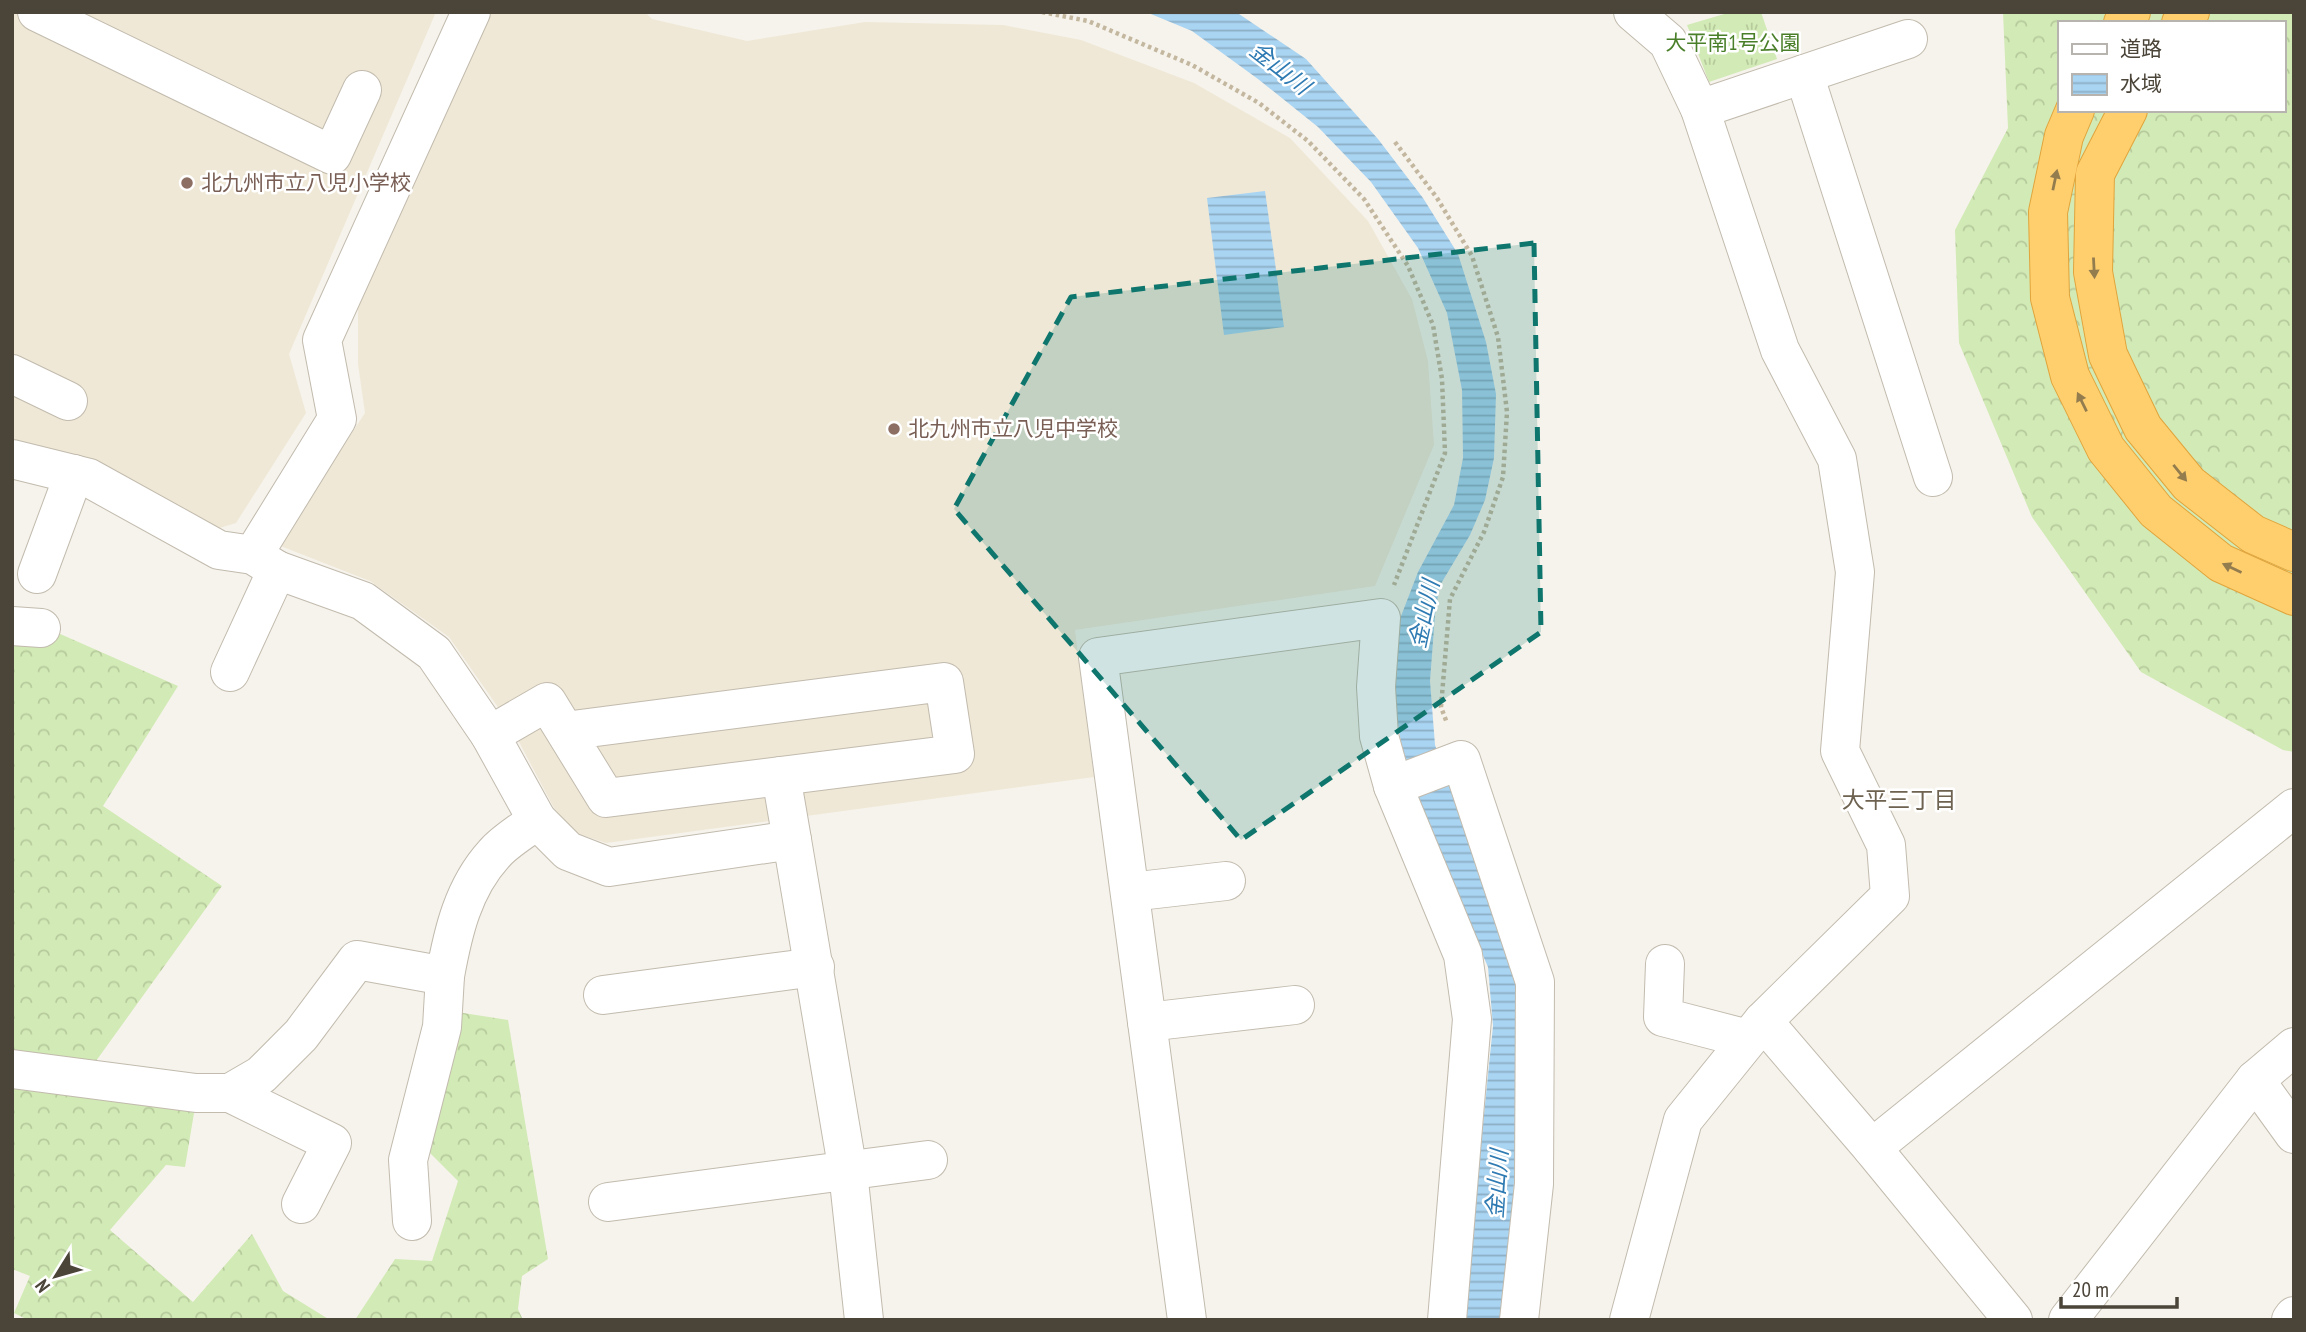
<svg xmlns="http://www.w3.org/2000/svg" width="2306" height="1332" font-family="'PT Sans Narrow','Noto Sans JP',sans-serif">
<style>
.education{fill:#efe8d6}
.forest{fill:url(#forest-crowns);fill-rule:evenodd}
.park{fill:url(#park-tufts)}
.water{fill:url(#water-rules)}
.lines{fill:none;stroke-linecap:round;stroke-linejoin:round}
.minor-casing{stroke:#c2bbae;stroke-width:40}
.highway-casing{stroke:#e0a43c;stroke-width:40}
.path{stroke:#c4b79f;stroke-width:4.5;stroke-dasharray:3.5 3.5;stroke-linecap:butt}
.minor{stroke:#fff;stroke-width:38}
.highway{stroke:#ffcf6e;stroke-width:38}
.oneway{fill:#937c4e}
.marked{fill:#0f766e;fill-opacity:0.2;stroke:#0f766e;stroke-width:5;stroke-dasharray:14 9;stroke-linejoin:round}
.education-dot{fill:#8d6e63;stroke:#fff;stroke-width:2.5}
.labels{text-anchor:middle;stroke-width:5;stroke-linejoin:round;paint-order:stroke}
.park-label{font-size:21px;fill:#4a7f2a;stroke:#fff}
.education-label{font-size:21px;fill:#785e54;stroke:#fff;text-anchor:start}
.water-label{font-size:23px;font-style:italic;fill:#2e7ab2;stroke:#fff}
.neighbourhood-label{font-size:23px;fill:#6e6250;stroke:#fff}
</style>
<defs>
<pattern id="forest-crowns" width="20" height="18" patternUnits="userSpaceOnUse" patternTransform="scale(1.75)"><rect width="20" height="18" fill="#d2eab5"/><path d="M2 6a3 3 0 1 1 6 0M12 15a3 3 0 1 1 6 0" fill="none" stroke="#b6ca9c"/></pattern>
<pattern id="park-tufts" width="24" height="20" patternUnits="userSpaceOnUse" patternTransform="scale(1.75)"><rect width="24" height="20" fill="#d2eab5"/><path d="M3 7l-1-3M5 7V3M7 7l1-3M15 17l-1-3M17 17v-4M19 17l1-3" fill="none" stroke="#b6ca9c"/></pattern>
<pattern id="water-rules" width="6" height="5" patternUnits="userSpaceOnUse" patternTransform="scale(1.75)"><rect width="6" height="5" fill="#a9d4f2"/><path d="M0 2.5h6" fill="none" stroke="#8caec5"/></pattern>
</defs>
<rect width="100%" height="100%" fill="#f6f3ec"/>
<g class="education">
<path d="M12,12H436L289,354L306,413L236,523L216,529L12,448Z"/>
<path d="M478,12H645L652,19L747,41L865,22L1003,25L1081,40L1194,83L1290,138L1368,221L1412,299L1428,361L1434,445L1375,586L1075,630L1094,777L606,843L576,833L554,808L509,723L449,637L370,581L278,545L365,413L358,364V306Z"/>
</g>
<g class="forest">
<path d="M2003,12H2294V752L2283,750L2141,672L2032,517L1959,343L1955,230L2008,128ZM2059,23H2283V110H2059Z"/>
<path d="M58,633L178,686L103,806L222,886L78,1086L196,1101L185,1167L166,1165L110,1230L193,1302L252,1234L283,1291L330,1320H28L14,1313L30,1276L12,1269V636Z"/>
<path d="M457,1012L508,1020L548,1259L522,1276L518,1309L523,1320H355L395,1259L432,1261L458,1181L427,1150Z"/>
</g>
<path class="park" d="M1731,12H1761L1777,59L1709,82L1687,25Z"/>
<g class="water">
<path d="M1146,12H1236L1306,59L1378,139L1423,198L1458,254L1486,342L1496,394L1494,458L1485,500L1470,535L1439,587L1435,615L1430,681L1435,745L1512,952L1517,989L1521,1044L1507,1320H1463L1493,1026L1488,967L1414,797L1403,755L1392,688L1398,624L1418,572L1454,505L1463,458L1462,390L1447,313L1418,248L1371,182L1318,127L1258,79L1192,31Z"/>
<path d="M1265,191L1284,327L1224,335L1207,198Z"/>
</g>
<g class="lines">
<g class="minor-casing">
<g id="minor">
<path d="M37,12L332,155L362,90"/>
<path d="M1804,74L1933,477"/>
<path d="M1700,109L1908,39"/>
<path d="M12,374L68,401"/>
<path d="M12,459L89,478L219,550L253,555L277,570L363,601L434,653L490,735L537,820L568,851L609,867L792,840L848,1172L864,1320"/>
<path d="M253,555L337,419L322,340L471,12"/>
<path d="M37,574L74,474"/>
<path d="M12,626L41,628"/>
<path d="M230,672L277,570"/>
<path d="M490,735L547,702L606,798L955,754L944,682L565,731"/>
<path d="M781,776L792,840"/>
<path d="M1393,786L1461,760L1535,982L1534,1184L1519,1320"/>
<path d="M1130,892L1226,881"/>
<path d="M1665,964L1663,1017L1748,1039"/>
<path d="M603,995L815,967"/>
<path d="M1763,1021L1872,1148L2013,1320"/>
<path d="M1147,1022L1295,1005"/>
<path d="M12,1069L196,1093H230L261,1075L301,1035L357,960L445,976C453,932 463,888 494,854C505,841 523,831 537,820"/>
<path d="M2255,1080L2294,1134"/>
<path d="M230,1093L332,1143L301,1204"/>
<path d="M1872,1148L2294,808"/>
<path d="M608,1202L928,1160"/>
<path d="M412,1221L408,1160L442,1027L445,976"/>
<path d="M1187,1320L1098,657L1381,618L1376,687L1379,736L1393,786L1463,955L1472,1019L1447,1320"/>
<path d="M1629,1320L1683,1120L1763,1021L1890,896L1886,845L1840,751L1855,572L1837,459L1780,350L1700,109L1668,42L1633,12"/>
<path d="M2068,1320L2255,1080L2294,1047"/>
<path d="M2291,1320L2294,1316"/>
</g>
</g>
<g class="highway-casing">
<g id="highway">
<path d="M2123,23L2131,12"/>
<path d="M2181,23L2190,12"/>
<path d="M2075,110L2064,136L2048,212L2050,298L2070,376L2106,449L2156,511L2221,563L2294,596"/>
<path d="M2128,110L2095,174L2093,272L2108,355L2143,428L2189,484L2253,534L2294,552"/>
</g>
</g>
<g class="path">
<path d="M1042,12L1088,21L1192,65L1259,103L1308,141L1364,199L1408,266L1433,325L1442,379L1445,453L1394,585"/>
<path d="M1395,142L1437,198L1472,256L1498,337L1507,412L1503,477L1484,532L1450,599L1441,707L1447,723"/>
</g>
<use href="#minor" class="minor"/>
<use href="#highway" class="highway"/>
</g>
<defs><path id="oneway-solid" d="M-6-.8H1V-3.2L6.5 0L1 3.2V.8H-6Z" transform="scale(1.75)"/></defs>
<g class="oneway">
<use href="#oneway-solid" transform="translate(2055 180) rotate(-78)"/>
<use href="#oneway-solid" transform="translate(2094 268) rotate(87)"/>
<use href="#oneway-solid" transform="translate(2082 402) rotate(-116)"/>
<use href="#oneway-solid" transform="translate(2180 473) rotate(51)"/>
<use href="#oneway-solid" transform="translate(2232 568) rotate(-155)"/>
</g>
<path class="marked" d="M1534,243L1541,632L1241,840L954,509L1071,297Z"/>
<g class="education-dot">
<circle cx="187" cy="183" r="7"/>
<circle cx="894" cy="429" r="7"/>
</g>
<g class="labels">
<g class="park-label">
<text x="1733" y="50">大平南1号公園</text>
</g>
<g class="education-label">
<text x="201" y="190">北九州市立八児小学校</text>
<text x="908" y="436">北九州市立八児中学校</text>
</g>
<g class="water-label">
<text transform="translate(1280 68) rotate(38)" y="8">金山川</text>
<text transform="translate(1424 614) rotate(-78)" y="8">金山川</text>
<text transform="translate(1497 1184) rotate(-86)" y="8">金山川</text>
</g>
<g class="neighbourhood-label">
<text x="1899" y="808">大平三丁目</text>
</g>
</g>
<rect width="2306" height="1332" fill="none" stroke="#4b4439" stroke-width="28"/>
<rect x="2058" y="21" width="228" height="91" fill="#ffffff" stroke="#b7b4b0" stroke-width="2"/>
<rect x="2072" y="44" width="35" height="10" fill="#ffffff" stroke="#b7b4b0" stroke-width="2"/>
<text x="2120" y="56" font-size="21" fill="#4b4439">道路</text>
<rect x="2072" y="74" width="35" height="21" fill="url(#water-rules)" stroke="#b7b4b0" stroke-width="2"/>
<text x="2120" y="91" font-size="21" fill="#4b4439">水域</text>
<g transform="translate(56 1276) rotate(233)" stroke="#ffffff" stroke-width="5" paint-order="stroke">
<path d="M0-5L12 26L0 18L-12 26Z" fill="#4b4439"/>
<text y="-10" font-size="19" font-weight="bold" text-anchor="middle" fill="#4b4439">N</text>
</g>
<path d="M2061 1297v10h116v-10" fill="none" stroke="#4b4439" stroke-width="3.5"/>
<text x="2072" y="1297" font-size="21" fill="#4b4439" stroke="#ffffff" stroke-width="5" paint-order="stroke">20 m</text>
</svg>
